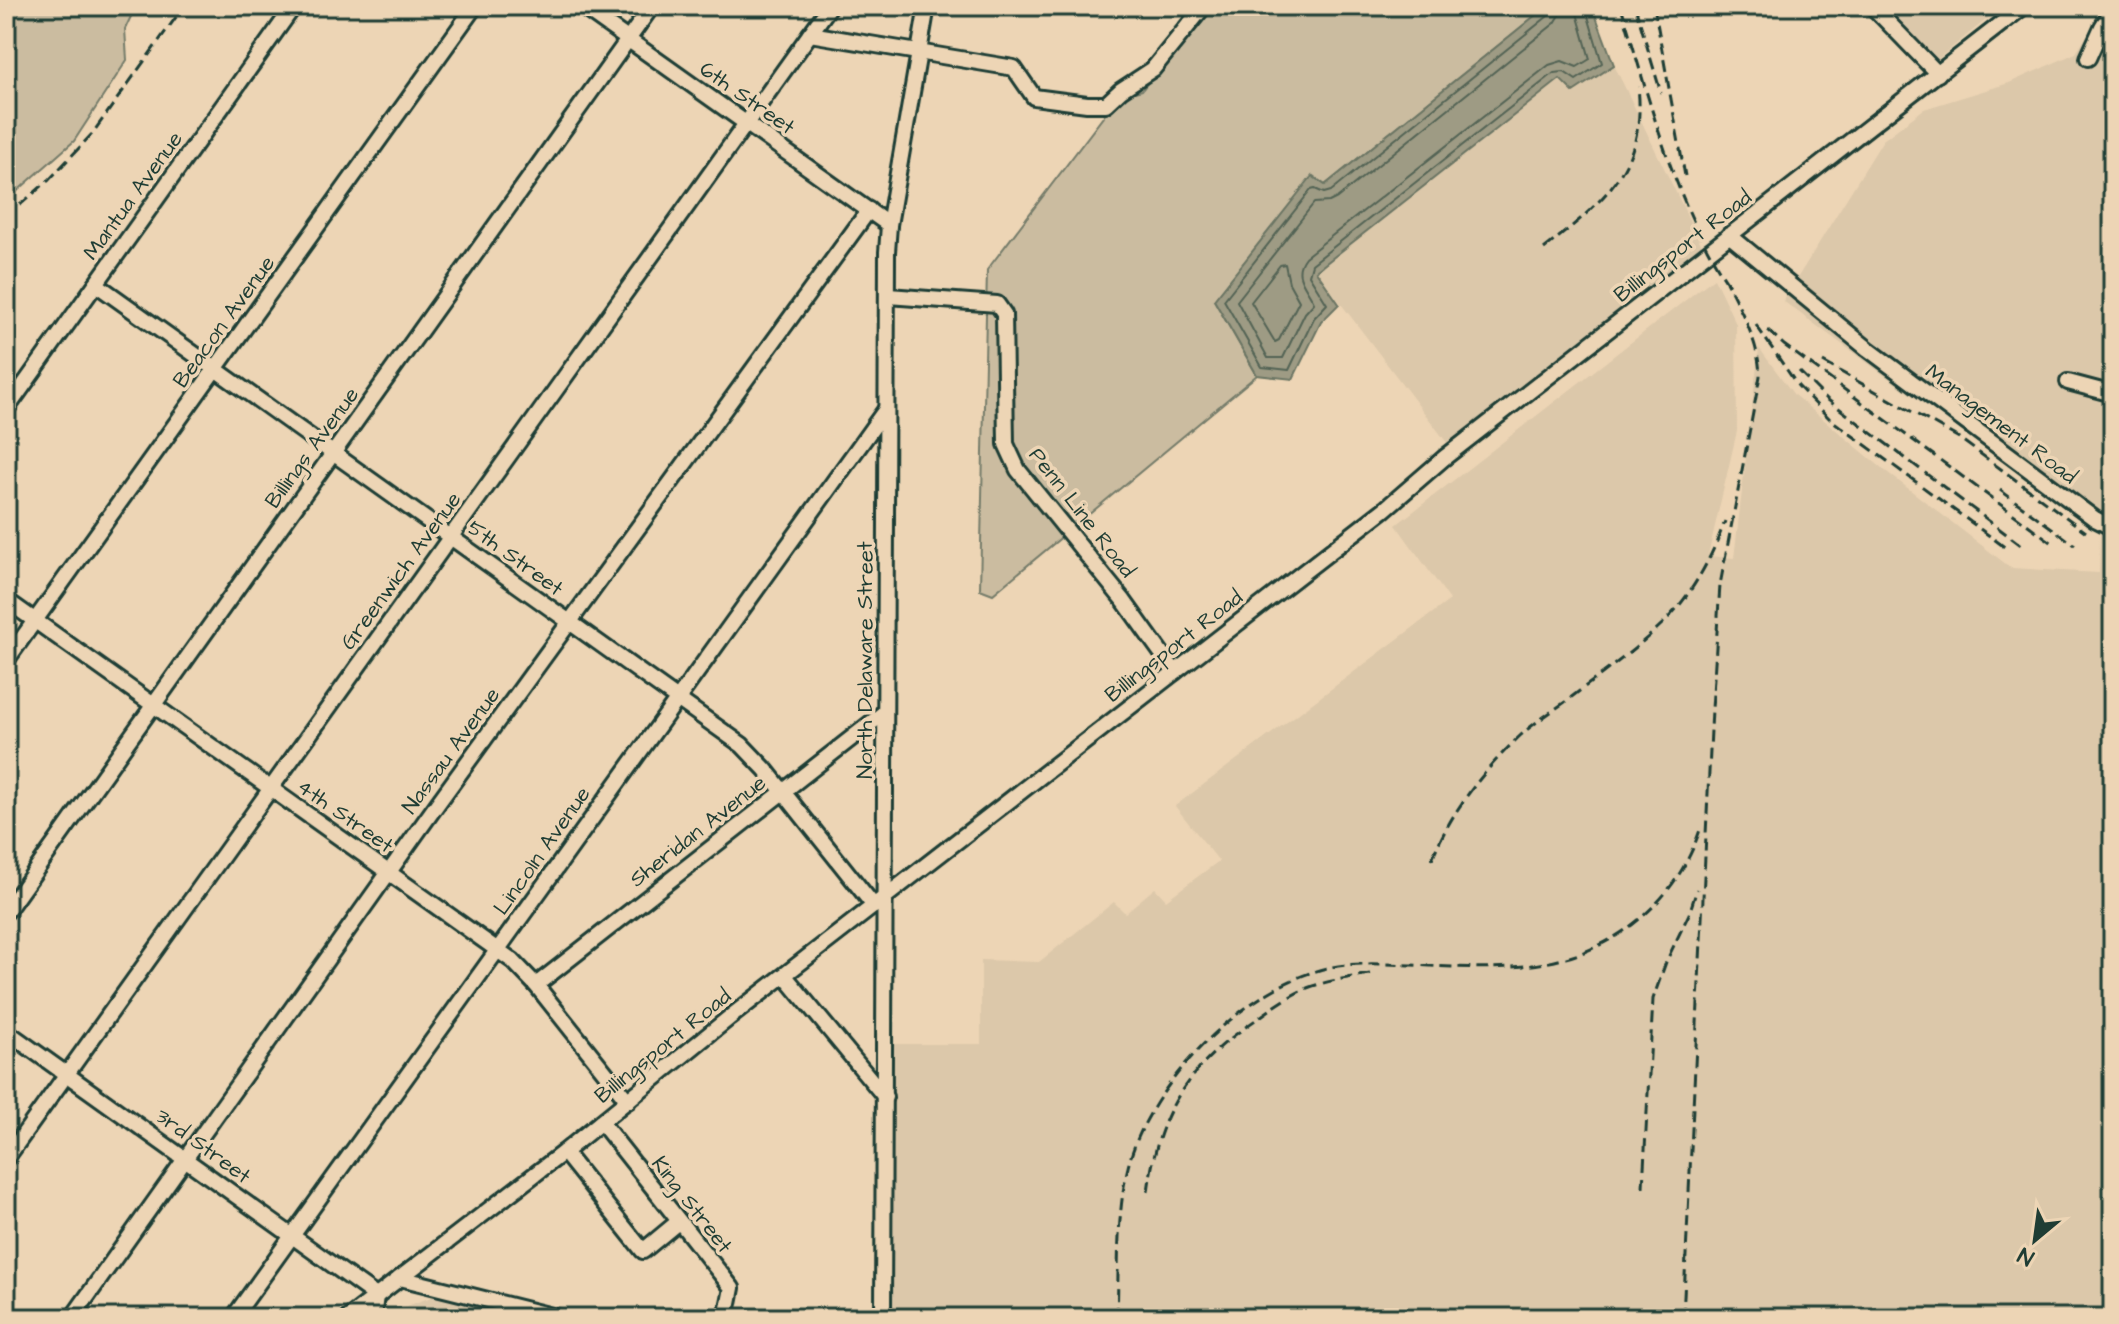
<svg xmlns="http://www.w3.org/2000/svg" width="2119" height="1324" font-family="'Architects Daughter',sans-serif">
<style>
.built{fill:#dcc8aa}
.green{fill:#cbbca0;stroke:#757c6a;stroke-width:2}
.water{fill:#9e9b84;stroke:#6b7564;stroke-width:2}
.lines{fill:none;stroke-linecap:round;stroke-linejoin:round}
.shore{stroke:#526354;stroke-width:2}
.minor-casing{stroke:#1f3d34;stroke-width:20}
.minor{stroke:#edd5b5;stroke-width:14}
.rail{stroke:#1f3d34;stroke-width:3;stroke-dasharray:12 6;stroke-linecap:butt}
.labels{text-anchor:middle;stroke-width:7;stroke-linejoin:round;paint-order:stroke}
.street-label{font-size:22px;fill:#1f3d34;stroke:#edd5b5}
</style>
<rect width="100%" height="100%" fill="#edd5b5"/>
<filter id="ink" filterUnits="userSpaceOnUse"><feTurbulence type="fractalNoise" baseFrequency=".0125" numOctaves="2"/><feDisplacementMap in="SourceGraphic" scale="16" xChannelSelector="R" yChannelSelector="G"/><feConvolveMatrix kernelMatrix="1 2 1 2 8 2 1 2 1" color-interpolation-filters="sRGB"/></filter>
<g filter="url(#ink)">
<g class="built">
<path d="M1868,6H2003L1928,67Z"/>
<path d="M2099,6H2113V1318H882L883,1044H981V960L1039,962L1114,902L1125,913L1155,888L1166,900L1219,861L1175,806L1450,600L1396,525L1714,278L1736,324L1737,431L1708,556L1734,558L1759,348L1794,395L1883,469L2011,568L2099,573L2100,533L1783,301L1883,140L1924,109L2009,83L2076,53L2102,12Z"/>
<path d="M1614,65L1702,246L1448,444L1316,271L1560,78L1573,92Z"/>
<path d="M434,1296L518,1318H391L399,1309Z"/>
</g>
<g class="green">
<path d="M6,6H136L125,29L127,60L74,141L6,201Z"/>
<path d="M1207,6H1547L1325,185L1313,176L1214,300L1257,375L993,594L980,589L987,270L1119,96L1142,90Z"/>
</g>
<path class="water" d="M1547,6H1592L1614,65L1573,92L1560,79L1316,271L1339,304L1321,322L1293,379L1257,375L1214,300L1312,176L1325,185Z"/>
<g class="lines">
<g class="shore">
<path d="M1551,6L1548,16L1331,191L1324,193L1315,189L1311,190L1224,300L1262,367L1289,370L1314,318L1327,304L1309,275L1312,264L1554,73L1564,72L1576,80L1602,63L1585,6"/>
<path d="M1561,6L1560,15L1555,23L1337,198L1329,202L1314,203L1237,301L1268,358H1283L1305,313L1314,303C1307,286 1291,275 1305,257L1549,65L1562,61L1577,67L1590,59L1575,6"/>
<path d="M1285,264L1289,283L1299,301L1279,340L1275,342L1251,302L1280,265Z"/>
</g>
<g class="minor-casing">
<g id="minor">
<path d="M581,6L889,225"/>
<path d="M1872,6L1938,74"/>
<path d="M810,34L1014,68L1034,97L1087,104H1106L1121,90L1153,69L1204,6"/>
<path d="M2088,58L2102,27L2113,9"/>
<path d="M1729,235L1868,349L2095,519L2113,528"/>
<path d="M96,284L742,745L765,769L874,906"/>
<path d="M888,296L997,304L1004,314L1006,444L1018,470L1124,601L1175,672"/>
<path d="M2068,382L2113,394"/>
<path d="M6,410L294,6"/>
<path d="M6,600L513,961L536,985L628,1101"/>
<path d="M6,661L475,6"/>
<path d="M6,912L652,6"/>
<path d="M785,976L885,1097"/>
<path d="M536,985L885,712"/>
<path d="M6,1031L376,1296L373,1318"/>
<path d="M601,1122L732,1288L726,1318"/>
<path d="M564,1152L643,1251L678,1222"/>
<path d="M6,1159L830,6"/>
<path d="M400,1278L560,1318"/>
<path d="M72,1318L438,803L869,210"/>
<path d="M233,1318L886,409"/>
<path d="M348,1318L564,1152L729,1018L1385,509L1444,458L2024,6"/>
<path d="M883,1318L887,252L889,225L927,6"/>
</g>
</g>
<use href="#minor" class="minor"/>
<g class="rail">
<path d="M1621,6C1650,101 1674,205 1731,288"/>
<path d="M1635,6L1661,93"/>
<path d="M1654,6L1685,176"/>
<path d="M6,217L49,180L92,134L184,6"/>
<path d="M1544,249C1601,203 1647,168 1638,87"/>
<path d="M1756,325L1798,386L1830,419L2006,548"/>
<path d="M1768,330L1784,345L2054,544"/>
<path d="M1823,362L1959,438L2086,532"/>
<path d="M1799,371L1828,400L2021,545"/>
<path d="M2000,490L2075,545"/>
<path d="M1432,859C1451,811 1483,771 1521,735C1534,723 1550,713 1565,702C1597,677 1632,653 1661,625C1691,597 1711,559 1725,521"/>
<path d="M1643,1187L1653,999L1666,962L1689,914L1697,889"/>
<path d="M1148,1192C1158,1110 1189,1065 1257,1019C1274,1007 1291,994 1310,987C1331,980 1353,977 1375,973"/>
<path d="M1117,1318C1119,1269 1116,1215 1128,1167C1148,1085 1244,987 1327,968C1353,962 1384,964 1411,965C1493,969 1564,976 1632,925C1666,899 1688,867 1701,827"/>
<path d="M1683,1318L1712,709L1720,585L1760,376C1759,341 1741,312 1726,281"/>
</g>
</g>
</g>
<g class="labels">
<g class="street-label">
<text transform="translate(748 97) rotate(35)" y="8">6th Street</text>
<text transform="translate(132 195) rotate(-54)" y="8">Mantua Avenue</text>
<text transform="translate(1682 245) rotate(-38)" y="8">Billingsport Road</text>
<text transform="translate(223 321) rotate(-54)" y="8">Beacon Avenue</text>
<text transform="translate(2002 423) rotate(37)" y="8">Management Road</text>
<text transform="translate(311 447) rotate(-54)" y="8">Billings Avenue</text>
<text transform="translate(1083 512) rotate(52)" y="8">Penn Line Road</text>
<text transform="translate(516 557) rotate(36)" y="8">5th Street</text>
<text transform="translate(400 570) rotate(-54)" y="8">Greenwich Avenue</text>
<text transform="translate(1173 645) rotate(-38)" y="8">Billingsport Road</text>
<text transform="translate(864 660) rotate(-90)" y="8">North Delaware Street</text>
<text transform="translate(450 750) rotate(-54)" y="8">Nassau Avenue</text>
<text transform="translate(346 815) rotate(35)" y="8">4th Street</text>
<text transform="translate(697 830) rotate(-38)" y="8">Sheridan Avenue</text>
<text transform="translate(541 850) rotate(-55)" y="8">Lincoln Avenue</text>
<text transform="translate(662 1045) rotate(-39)" y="8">Billingsport Road</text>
<text transform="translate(204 1145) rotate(36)" y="8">3rd Street</text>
<text transform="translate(693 1204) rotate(52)" y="8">King Street</text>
</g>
</g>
<rect width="2119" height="1324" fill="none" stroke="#edd5b5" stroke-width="32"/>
<rect x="16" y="16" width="2087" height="1292" fill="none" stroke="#1f3d34" stroke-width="3" filter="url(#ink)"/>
<g transform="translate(2035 1240) rotate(209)" stroke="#edd5b5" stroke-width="6" paint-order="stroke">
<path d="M0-6L14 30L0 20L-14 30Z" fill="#1f3d34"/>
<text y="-12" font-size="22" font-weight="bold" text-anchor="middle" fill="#1f3d34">N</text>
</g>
</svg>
